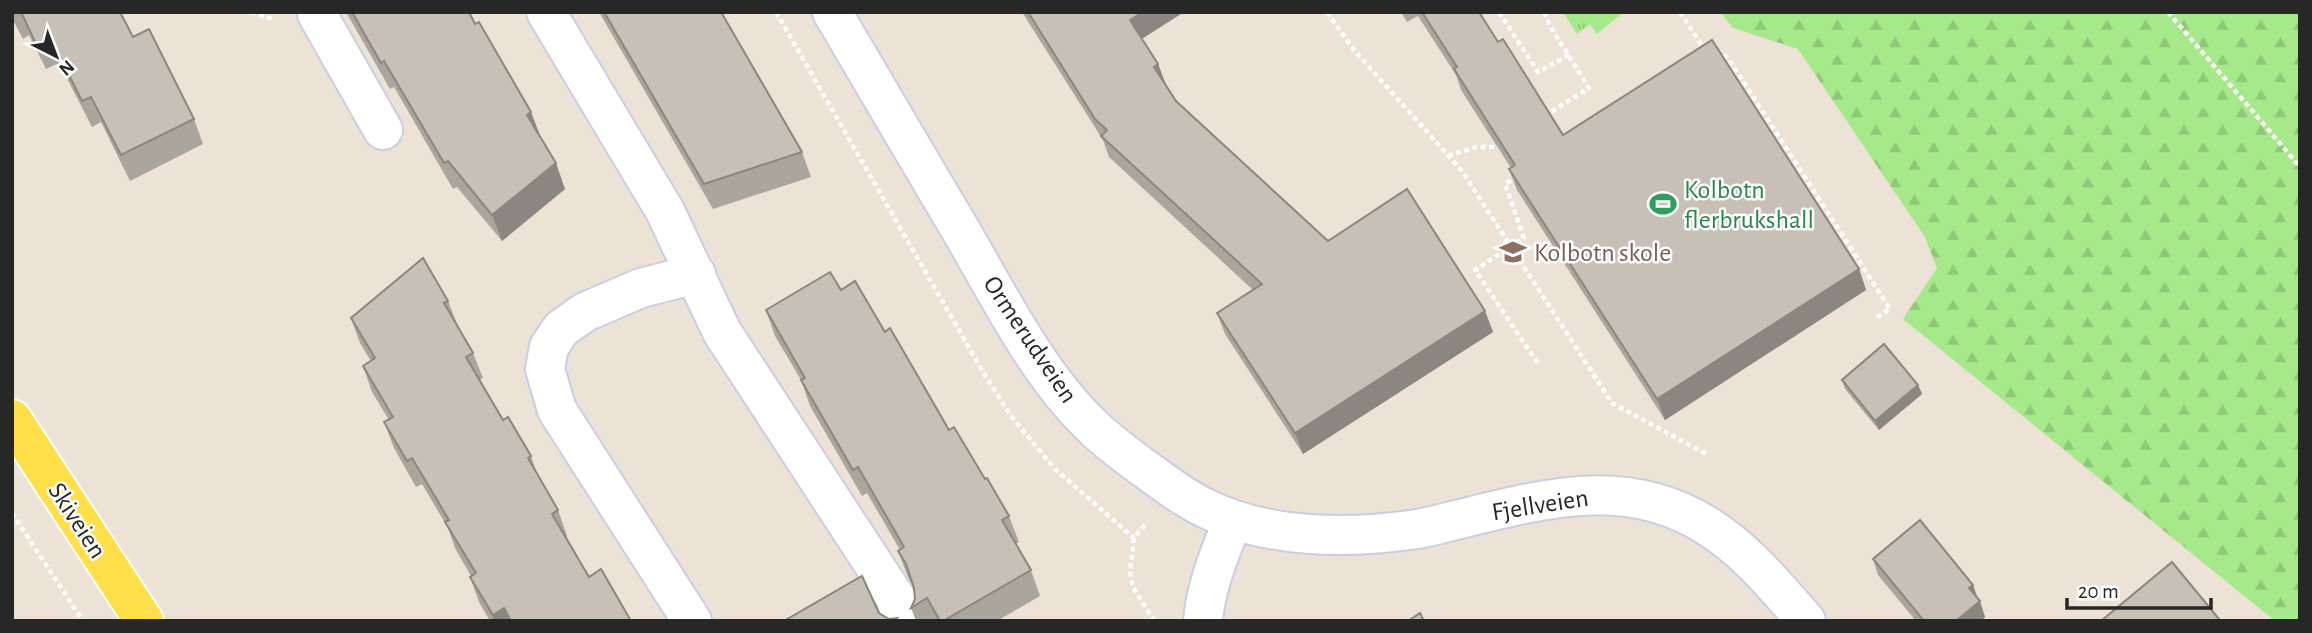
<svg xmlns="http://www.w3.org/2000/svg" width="2312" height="633" font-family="'Alegreya Sans',sans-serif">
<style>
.forest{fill:url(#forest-firs)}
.park{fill:url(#park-tufts)}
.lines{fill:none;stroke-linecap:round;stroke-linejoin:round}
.minor-casing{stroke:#cbcee2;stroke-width:42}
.major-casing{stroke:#fff;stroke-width:42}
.path{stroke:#fff;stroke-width:4.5;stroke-dasharray:5 3.5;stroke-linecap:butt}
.minor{stroke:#fff;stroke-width:38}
.major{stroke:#ffdf47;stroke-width:38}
.wall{fill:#aaa59d}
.shaded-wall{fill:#8b867f}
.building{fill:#c6c0b6;stroke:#8b867f;stroke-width:2}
.labels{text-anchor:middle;stroke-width:5;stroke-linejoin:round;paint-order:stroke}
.leisure-label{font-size:26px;fill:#27864d;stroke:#fff;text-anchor:start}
.education-label{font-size:26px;fill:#785e54;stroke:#fff;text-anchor:start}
.street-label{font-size:26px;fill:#272727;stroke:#fff}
</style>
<defs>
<pattern id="forest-firs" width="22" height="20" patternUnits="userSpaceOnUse" patternTransform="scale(1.75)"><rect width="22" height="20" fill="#a6e98b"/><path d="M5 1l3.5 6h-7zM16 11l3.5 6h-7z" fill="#8fc878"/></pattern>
<pattern id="park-tufts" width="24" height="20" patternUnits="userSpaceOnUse" patternTransform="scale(1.75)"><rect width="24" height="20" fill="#a6e98b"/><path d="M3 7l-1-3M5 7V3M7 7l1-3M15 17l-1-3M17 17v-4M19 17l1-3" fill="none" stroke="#8fc878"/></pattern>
</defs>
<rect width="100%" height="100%" fill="#ece3d6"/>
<path class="forest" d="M1720,12H2300V621H2275L1903,319L1937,268L1925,237L1798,49L1733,28Z"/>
<path class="park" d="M1563,12H1624L1597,34L1590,24L1577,34Z"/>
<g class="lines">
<g class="minor-casing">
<g id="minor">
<path d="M320,12L317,14L383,130"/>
<path d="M546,12L665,211L722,332L895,597L903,621"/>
<path d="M832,12C875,85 917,157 960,229C998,294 1038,375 1092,426C1109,443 1129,457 1148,471C1167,485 1186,499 1207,509C1267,538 1345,539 1410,530C1427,528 1443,523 1460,519C1546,498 1628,475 1709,527C1747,551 1776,587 1806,621"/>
<path d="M692,621L557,410L545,369L549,347L561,329L585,312L641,288L696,274"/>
<path d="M1203,621C1206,585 1220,553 1233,520"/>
</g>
</g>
<g class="major-casing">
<path id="major" d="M12,419L144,621"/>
</g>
<g class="path">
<path d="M251,12L273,19"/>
<path d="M776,12L983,372L1011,416L1055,469L1134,538"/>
<path d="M1327,12L1354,50L1462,171L1612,403L1706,454"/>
<path d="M1499,12L1538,72L1569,55"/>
<path d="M1544,12L1550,26L1589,88L1546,115"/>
<path d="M1680,12L1704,49"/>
<path d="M2168,12L2300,167"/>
<path d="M1716,51L1728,58L1890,309L1874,319"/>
<path d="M1448,156L1476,147H1497L1501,144"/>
<path d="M1518,176L1505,184L1524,238L1475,270L1539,365"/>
<path d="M12,513L83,621"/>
<path d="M1145,525L1134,538L1130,572L1133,587L1154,621"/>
</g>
<use href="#minor" class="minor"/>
<use href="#major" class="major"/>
</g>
<g class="wall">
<path d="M12,12H120L133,37L194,119L203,144L130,181L101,122L92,127L59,63L46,69L29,35L23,39L12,18Z"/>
<path d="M346,12H469L540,137L565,189L502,241L457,187L453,189L394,87L390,89Z"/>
<path d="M599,12H721L802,152L811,177L713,209Z"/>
<path d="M1022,12H1184L1142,39L1158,64L1166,85L1176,101L1328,241L1485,311L1493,332L1303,454L1225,334L1217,313L1253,290L1109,157L1103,140Z"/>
<path d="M1401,12H1479L1498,42L1563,135L1859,269L1866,290L1665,420L1517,190L1509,169L1511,168L1461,90L1456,75L1418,16L1407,22Z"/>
<path d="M841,290L885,332L949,430L1009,516L1019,542L1015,544L1031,570L1040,596L997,621H916L911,608L915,599L914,588L908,577L898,551L900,550L867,493L862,496L810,406L801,380L775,336L766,310Z"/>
<path d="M448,301L457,324L473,353L483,378L479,380L503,420L531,456L538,476L558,510L567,536L566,537L589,577L631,621H490L479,602L470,577L471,576L455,548L448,528L422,484L416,487L394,448L384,422L389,420L372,392L363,366L371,361L360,343L351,318Z"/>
<path d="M1842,380L1918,385L1922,394L1879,430L1845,389Z"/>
<path d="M1873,559L1973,585L1985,617L1981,621H1916L1878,575Z"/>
</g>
<g class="shaded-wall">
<path d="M1143,12H1184L1138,41L1130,20Z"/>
<path d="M1158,64L1166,85L1154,67Z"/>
<path d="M531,112L541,138L527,115Z"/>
<path d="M556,163L565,189L502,241L492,215Z"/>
<path d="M1859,269L1866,290L1665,420L1657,399Z"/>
<path d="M1485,311L1493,332L1303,454L1295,433Z"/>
<path d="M1918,385L1922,394L1879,430L1875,421Z"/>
<path d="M1973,585L1978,601L1969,588Z"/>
<path d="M1980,601L1985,617L1981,621H1956Z"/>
<path d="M504,608L509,621H494L493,615Z"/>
</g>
<g class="building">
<path d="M21,12H120L133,37L149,29L194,119L121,155L91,97L82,101L50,37L36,44Z"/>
<path d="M352,12H469L475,24L479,22L531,112L527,115L556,163L492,215L448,161L444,163L384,61L381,63Z"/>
<path d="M604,12H721L802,152L704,184Z"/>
<path d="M1028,12H1143L1130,20L1158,64L1154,67L1176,101L1328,241L1407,189L1485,311L1295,433L1217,313L1262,284L1101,136L1107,130L1095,119Z"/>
<path d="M1422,12H1479L1498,42L1503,39L1563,135L1712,40L1859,269L1657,399L1509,169L1515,165L1454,69L1457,67Z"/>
<path d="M423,258L448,301L444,303L473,353L466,357L503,420L508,417L531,456L528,458L558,510L552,514L589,577L601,569L631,621H511L504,608L493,615L470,577L476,573L445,522L449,520L412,458L407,461L384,422L393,417L363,366L375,358L351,318Z"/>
<path d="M830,272L841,290L855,281L885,332L890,328L949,430L954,427L985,479L987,478L1009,516L1002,520L1031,570L943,621H940L927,598L911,608L915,599L914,588L906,564L898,551L904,547L858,467L853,470L801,380L805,378L766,310Z"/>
<path d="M1884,344L1918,385L1875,421L1842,380Z"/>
<path d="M1920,520L1973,585L1969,588L1980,601L1956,621H1924L1873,559Z"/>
<path d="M2172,562L2219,619L2217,621H2101Z"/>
<path d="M862,576L879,613L889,619L897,618L894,621H784Z"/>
<path d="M1420,613L1424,621H1408Z"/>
</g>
<defs>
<g id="stadium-bare" transform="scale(2.1)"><path d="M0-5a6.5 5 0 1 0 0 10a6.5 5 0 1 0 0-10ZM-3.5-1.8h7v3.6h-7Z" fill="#2e9e5b" stroke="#fff" stroke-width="2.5" paint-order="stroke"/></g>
<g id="school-bare" transform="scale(2.1)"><path d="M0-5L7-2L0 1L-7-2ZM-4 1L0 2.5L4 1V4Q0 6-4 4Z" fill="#8d6e63" stroke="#fff" stroke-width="2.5" paint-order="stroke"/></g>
</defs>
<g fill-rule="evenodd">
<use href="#stadium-bare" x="1663" y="204"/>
<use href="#school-bare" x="1513" y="252"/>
</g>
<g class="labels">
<g class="leisure-label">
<text x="1684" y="198">Kolbotn<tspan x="1684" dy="30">flerbrukshall</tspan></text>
</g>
<g class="education-label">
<text x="1534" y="261">Kolbotn skole</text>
</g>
<g class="street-label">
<text transform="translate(1031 339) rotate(56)" y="9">Ormerudveien</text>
<text transform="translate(1540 504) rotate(-9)" y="9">Fjellveien</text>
<text transform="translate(78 520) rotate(57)" y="9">Skiveien</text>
</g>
</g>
<rect width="2312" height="633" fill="none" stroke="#272727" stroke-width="28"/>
<g transform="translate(56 56) rotate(138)" stroke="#ffffff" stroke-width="5" paint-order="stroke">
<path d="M0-5L12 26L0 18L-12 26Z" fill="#272727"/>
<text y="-10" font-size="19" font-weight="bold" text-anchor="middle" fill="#272727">N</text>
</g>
<path d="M2067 598v10h144v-10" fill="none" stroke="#272727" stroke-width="3.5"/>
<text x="2078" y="598" font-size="21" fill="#272727" stroke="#ffffff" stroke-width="5" paint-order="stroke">20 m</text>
</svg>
